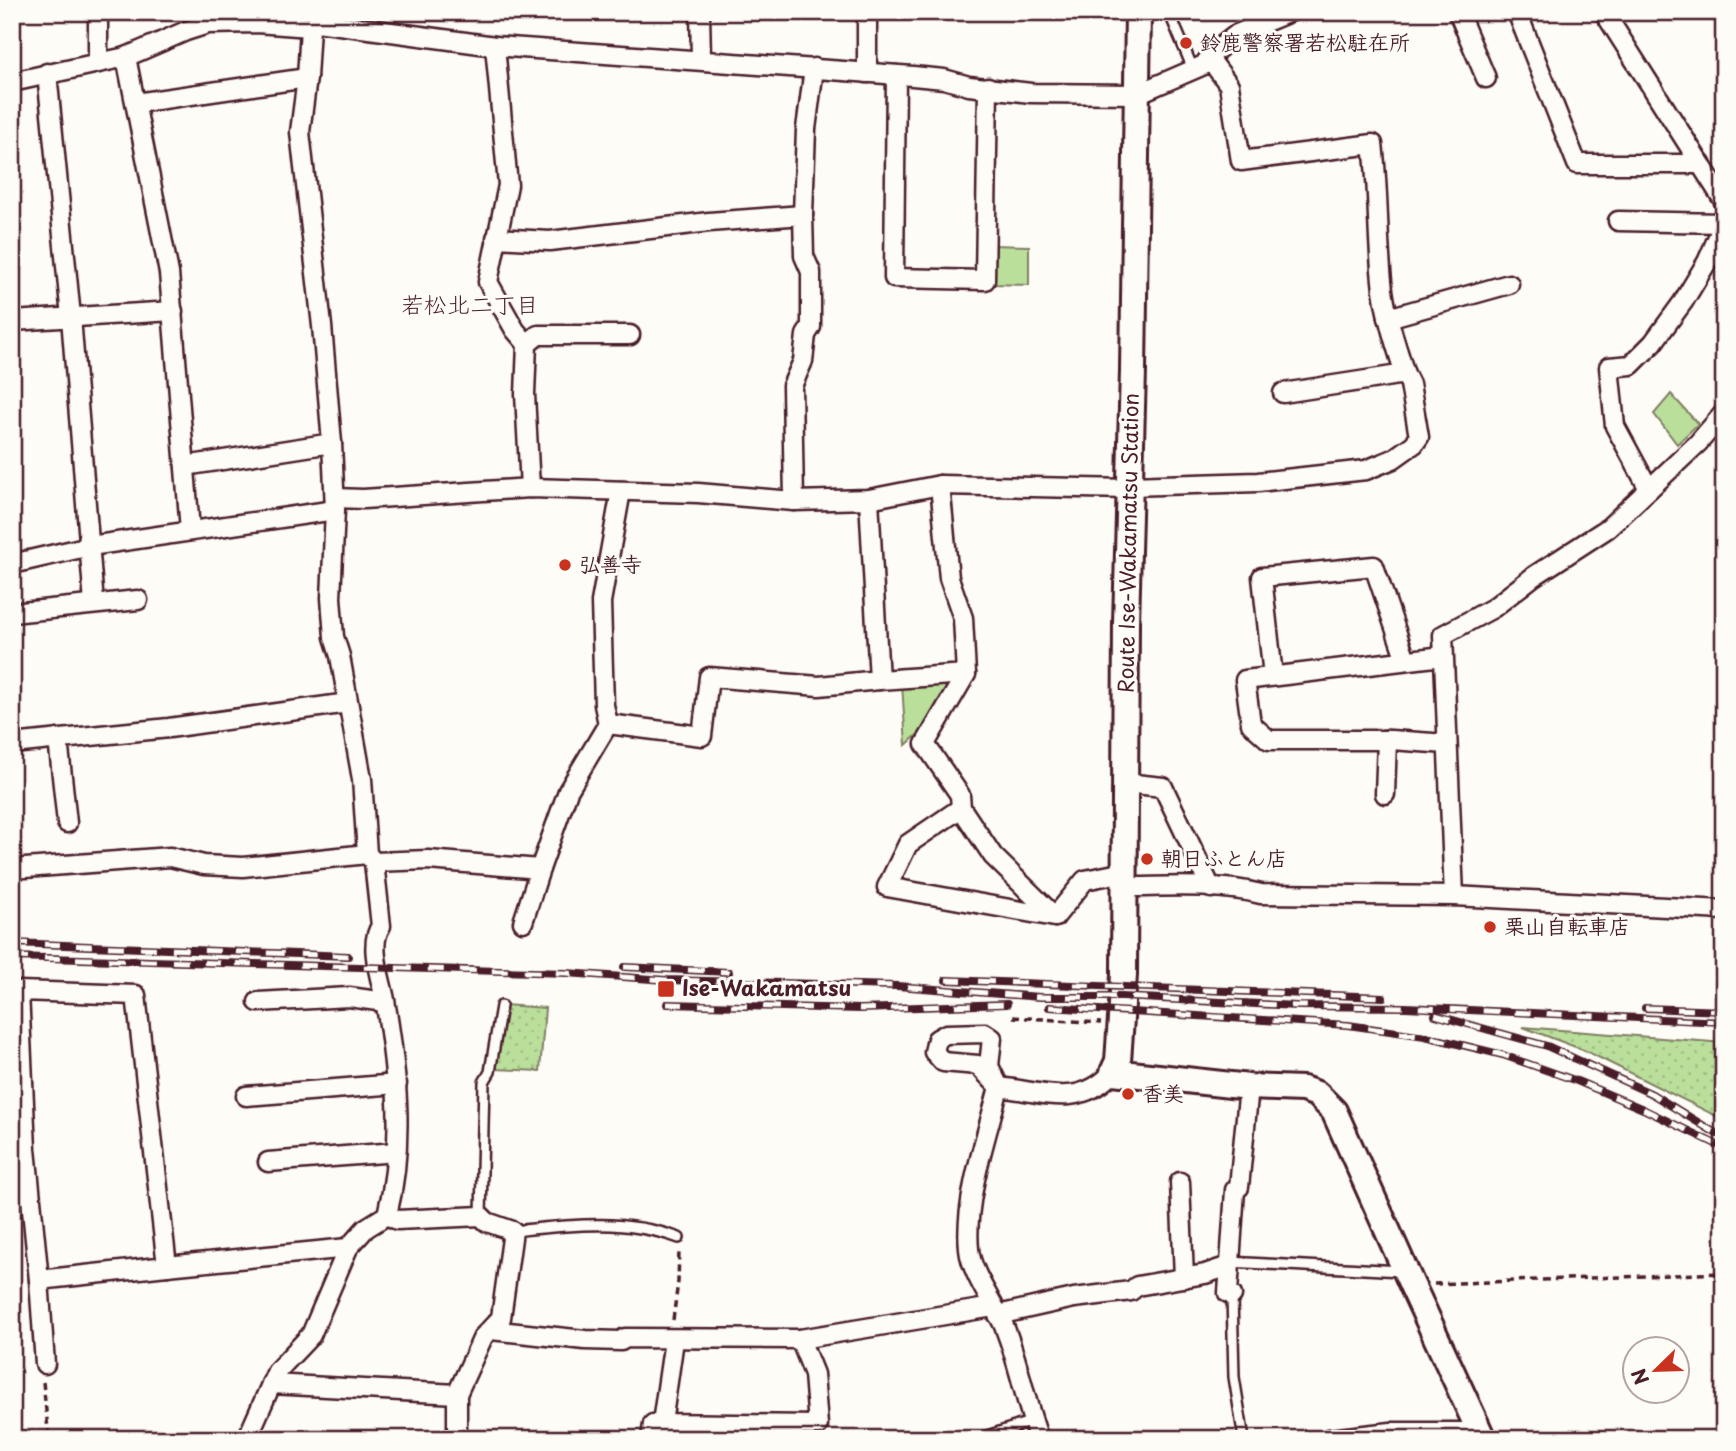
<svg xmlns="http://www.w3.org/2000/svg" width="1736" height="1451" font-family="'Playpen Sans','Klee One',sans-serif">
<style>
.grass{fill:url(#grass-dots);stroke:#827f63;stroke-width:2}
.green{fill:#b9df9b;stroke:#827f63;stroke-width:2}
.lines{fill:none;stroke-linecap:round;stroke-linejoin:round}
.service-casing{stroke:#4a1f2b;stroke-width:14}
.minor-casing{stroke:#4a1f2b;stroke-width:23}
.secondary-casing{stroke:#4a1f2b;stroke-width:30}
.path{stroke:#4a1f2b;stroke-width:3.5;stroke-dasharray:7 5;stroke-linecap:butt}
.service{stroke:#fdfcf7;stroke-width:9}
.minor{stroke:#fdfcf7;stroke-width:18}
.secondary{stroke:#fdfcf7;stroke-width:24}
.rail-casing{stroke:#4a1f2b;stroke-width:8}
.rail{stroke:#fdfcf7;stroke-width:5;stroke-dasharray:16;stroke-linecap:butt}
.poi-dot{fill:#c8321e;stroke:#fdfcf7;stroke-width:2.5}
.labels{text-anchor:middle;stroke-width:6;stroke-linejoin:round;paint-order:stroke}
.poi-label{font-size:21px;font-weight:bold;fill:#4a1f2b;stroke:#fdfcf7;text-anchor:start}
.street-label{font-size:21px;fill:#4a1f2b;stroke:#fdfcf7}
.neighbourhood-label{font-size:23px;fill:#4a1f2b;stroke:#fdfcf7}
</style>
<defs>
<pattern id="grass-dots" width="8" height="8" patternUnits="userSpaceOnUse" patternTransform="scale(1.75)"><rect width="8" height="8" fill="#b9df9b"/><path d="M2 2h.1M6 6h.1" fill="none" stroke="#a1bf86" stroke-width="1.8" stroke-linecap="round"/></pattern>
</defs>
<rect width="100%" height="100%" fill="#fdfcf7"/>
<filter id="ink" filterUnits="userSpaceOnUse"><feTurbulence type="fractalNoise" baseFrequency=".0143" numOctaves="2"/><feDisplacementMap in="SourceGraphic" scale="14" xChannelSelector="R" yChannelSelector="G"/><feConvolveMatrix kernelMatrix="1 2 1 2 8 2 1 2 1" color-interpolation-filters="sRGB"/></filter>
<g filter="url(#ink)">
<g class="grass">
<path d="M504,1005L545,1008L540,1071L494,1069Z"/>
<path d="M1523,1027L1724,1043V1120L1586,1051Z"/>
</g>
<g class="green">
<path d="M992,245L1029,246V285L992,284Z"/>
<path d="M1671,394L1698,424L1677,444L1654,414Z"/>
<path d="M946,682L949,692L929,724L906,745L902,684Z"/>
</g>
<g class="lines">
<g class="service-casing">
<g id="service">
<path d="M1173,12L1172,19L1193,69"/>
<path d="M481,1216L484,1082L490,1072L501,1006"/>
<path d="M513,1231C570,1225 624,1218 679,1238"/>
<path d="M1229,1262L1402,1271"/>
<path d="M1232,1295L1234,1377L1244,1439"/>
<path d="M978,1439L1033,1421"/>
</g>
</g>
<g class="minor-casing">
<g id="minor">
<path d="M98,12V61"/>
<path d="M700,12L701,59"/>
<path d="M1458,12L1486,78"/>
<path d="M1517,12L1577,164H1701"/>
<path d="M1604,12L1724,201"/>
<path d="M495,46L508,185L488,282L515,330L527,344"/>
<path d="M126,57L169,273L190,530"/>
<path d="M1209,58L1229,85L1241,161L1373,144C1379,193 1377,242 1383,290C1387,319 1396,346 1405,374"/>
<path d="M47,73L71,317L94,604"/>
<path d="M867,73V12"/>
<path d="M896,75L894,278L985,280L988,87"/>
<path d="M12,82L126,57L186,31L208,24L257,23L310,27"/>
<path d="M136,103L307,78"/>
<path d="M1618,221L1724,223"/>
<path d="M496,238L550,241L709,222L803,215"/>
<path d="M1388,318L1509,284"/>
<path d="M12,321L173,311"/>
<path d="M185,466L332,443"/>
<path d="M1129,486L1258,482L1366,470L1393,459L1414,444L1419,437L1410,384L1405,374L1283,393"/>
<path d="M530,488L525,394L527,344L538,335H630"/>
<path d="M1649,489L1615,426L1609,367L1631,365L1653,343L1683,302L1707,262L1724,223"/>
<path d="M335,498L363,499L530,488L698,493L794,501L869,499L940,485L1129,489"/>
<path d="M794,501L792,386L803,361L806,335L811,327V272L804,256L803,215L806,129L814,68"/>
<path d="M12,564L90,546L335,510"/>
<path d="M12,613L138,600"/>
<path d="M1443,656L1245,680L1251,724L1269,740H1391L1447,744"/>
<path d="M966,674L925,744L960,795L961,808L993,856L1055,917L1085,880L1125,872"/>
<path d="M1273,676L1262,577L1374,566L1406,660"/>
<path d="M879,680L966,674L963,618L949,578L940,485"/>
<path d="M608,724L702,736L709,677L819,686L879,680L869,499"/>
<path d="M58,739L67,823"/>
<path d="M12,744L169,728L348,703"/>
<path d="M1125,783L1163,787L1211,888"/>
<path d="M1385,794L1387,740"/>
<path d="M961,808L908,844L887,887L1055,917"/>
<path d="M374,862L428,860L540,869L568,791L608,724L604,705L601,602L621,491"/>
<path d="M12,869L170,857L204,865L243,867L367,854"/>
<path d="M1125,887C1169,887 1217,883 1261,894L1454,896L1724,910"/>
<path d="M1454,896L1443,635L1493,608L1534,576L1608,528L1698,443L1724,413"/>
<path d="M523,922L540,869"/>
<path d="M19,991L136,995L167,1266L39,1280L26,1149Z"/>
<path d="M258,1002L349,997L385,1002"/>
<path d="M985,1033L992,1038L989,1066L999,1087L978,1065L943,1062L934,1052L937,1039L946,1034Z"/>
<path d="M246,1096L397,1084"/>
<path d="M268,1162L396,1152"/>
<path d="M1180,1182L1184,1278"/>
<path d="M387,1215L397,1220L481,1216L487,1222L513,1231L501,1318L483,1337L457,1394V1439"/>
<path d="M167,1266L348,1248"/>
<path d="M39,1280L45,1364"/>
<path d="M1232,1295L1228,1293L1235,1190L1239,1187L1249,1087"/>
<path d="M998,1315L1074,1298L1131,1291L1137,1286L1205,1274L1229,1266"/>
<path d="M491,1330L585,1340L621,1341L625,1338L800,1339L993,1307"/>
<path d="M674,1340L662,1423L818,1425L814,1374L800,1339"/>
<path d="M271,1384L457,1394"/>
<path d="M247,1439L277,1371L311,1335L348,1248L366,1228L387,1215C405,1143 397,1071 385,1000C381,979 368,944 381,926L374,862L367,854L362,779L340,656L334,637L331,598L335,510L332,443L322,326L300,132L307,78L310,27L317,22L495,46L913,76L944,79L969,86L1031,93L1137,94L1204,65L1213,53L1237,34L1290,12"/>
<path d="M651,1439L653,1424L662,1423"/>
<path d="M1039,1439C1025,1402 1019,1362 1004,1326C995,1305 971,1273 969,1249C964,1199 987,1136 999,1087C1043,1092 1080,1109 1113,1072"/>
<path d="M1329,1439L1391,1432H1480"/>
</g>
</g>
<g class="secondary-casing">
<path id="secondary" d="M1138,12L1133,371L1126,623L1124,975L1118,1061L1113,1072L1249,1087L1303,1089L1317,1094L1334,1111L1411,1283L1483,1439"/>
</g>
<g class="path">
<path d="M1013,1017L1101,1023"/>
<path d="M1434,1284L1724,1273"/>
<path d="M673,1320L678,1282L679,1251"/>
<path d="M43,1382L49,1439"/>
</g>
<use href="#service" class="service"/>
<use href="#minor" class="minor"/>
<use href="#secondary" class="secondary"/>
<g class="rail-casing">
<g id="rail">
<path d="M12,943L348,956"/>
<path d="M12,957L566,973L666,980L897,986L1040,997H1122L1297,1006L1405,1007L1724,1022"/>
<path d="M624,967L729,972"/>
<path d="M946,980L1383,997"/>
<path d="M667,1004L860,1009L1007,1004"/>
<path d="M1049,1007L1348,1025L1425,1036L1503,1055L1577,1081L1643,1109L1724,1148"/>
<path d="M1645,1008L1724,1011"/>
<path d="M1435,1015L1547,1046L1652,1094L1717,1134"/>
</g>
</g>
<use href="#rail" class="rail"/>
</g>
</g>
<g class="poi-dot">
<circle cx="1186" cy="43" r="7"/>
<circle cx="565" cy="565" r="7"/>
<circle cx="1147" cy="859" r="7"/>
<circle cx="1490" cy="927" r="7"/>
<rect x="657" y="980" width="18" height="18" rx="3.5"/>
<circle cx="1128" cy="1094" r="7"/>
</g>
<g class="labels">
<g class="poi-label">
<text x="1200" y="50">鈴鹿警察署若松駐在所</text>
<text x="579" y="572">弘善寺</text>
<text x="1161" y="866">朝日ふとん店</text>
<text x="1504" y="934">栗山自転車店</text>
<text x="682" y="996">Ise-Wakamatsu</text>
<text x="1142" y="1101">香美</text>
</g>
<g class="street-label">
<text transform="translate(1129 543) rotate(-89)" y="7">Route Ise-Wakamatsu Station</text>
</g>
<g class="neighbourhood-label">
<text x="470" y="313">若松北二丁目</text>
</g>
</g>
<rect width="1736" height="1451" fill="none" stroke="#fdfcf7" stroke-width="42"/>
<rect x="21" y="21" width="1694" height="1409" fill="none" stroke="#4a1f2b" stroke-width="2.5" filter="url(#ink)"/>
<g transform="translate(1656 1370) rotate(247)"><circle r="33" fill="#fdfcf7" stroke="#b5a4a5" stroke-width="2"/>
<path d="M0-5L12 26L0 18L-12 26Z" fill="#c8321e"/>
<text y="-10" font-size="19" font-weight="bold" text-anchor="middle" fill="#4a1f2b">N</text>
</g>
</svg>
